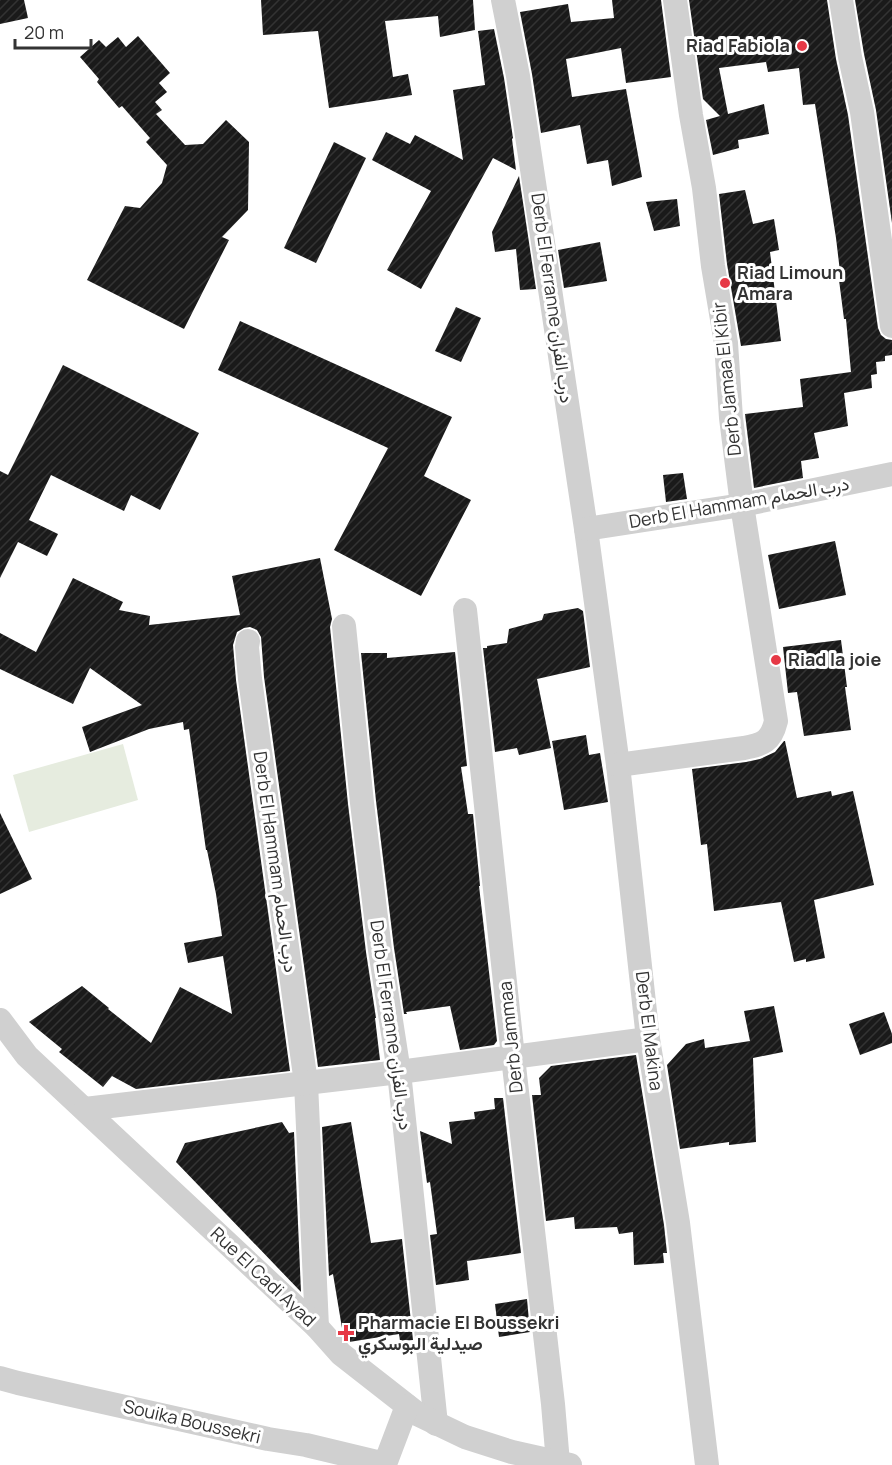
<svg xmlns="http://www.w3.org/2000/svg" width="892" height="1465" font-family="Manrope,Vazirmatn,sans-serif">
<style>
.green{fill:#e6ecdf}
.building{fill:url(#building-hatch)}
.lines{fill:none;stroke-linecap:round;stroke-linejoin:round}
.street{stroke:#d0d0d0;stroke-width:24}
.poi-dot{fill:#e63946;stroke:#fff;stroke-width:2}
.labels{text-anchor:middle;stroke-width:6;stroke-linejoin:round;paint-order:stroke}
.poi-label{font-size:18px;font-weight:bold;fill:#333;stroke:#fff;text-anchor:start}
.street-label{font-size:18px;fill:#333;stroke:#fff}
</style>
<defs>
<pattern id="building-hatch" width="6" height="6" patternUnits="userSpaceOnUse" patternTransform="scale(1.5)"><rect width="6" height="6" fill="#1a1a1a"/><path d="M-1 1l2-2M0 6l6-6M5 7l2-2" fill="none" stroke="#333"/></pattern>
</defs>
<rect width="100%" height="100%" fill="#fff"/>
<path class="green" d="M123,744L138,800L29,832L13,775Z"/>
<g class="building">
<path d="M0,0H24L28,18L0,24Z"/>
<path d="M261,0H473L475,30L440,37L438,16L385,21L393,77L408,74L412,95L329,108L318,31L263,35Z"/>
<path d="M612,0H661L671,77L626,83L621,48L566,59L572,97L626,89L642,177L612,186L608,160L587,164L580,125L541,133L532,74L520,12L568,4L571,22L614,18Z"/>
<path d="M689,0H827L836,59L848,115L878,328L881,335L886,339L892,340V355L885,356V361L876,362L877,374L871,375L872,388L844,393L848,426L814,433L819,458L801,461L803,478L754,488L745,414L803,407L800,379L851,372L846,319H844L839,280H841L836,238L815,104L803,105L799,68L768,72L766,62L719,68L728,114L764,104L769,134L738,140L739,148L713,155L706,120L720,116L703,99Z"/>
<path d="M855,0H892V223L876,110L864,54Z"/>
<path d="M494,29L504,78L513,138L512,139L516,170L493,158L421,289L387,270L431,191L372,160L386,132L410,144L415,135L463,160L453,90L485,85L478,31Z"/>
<path d="M138,36L170,73L159,83L167,92L155,102L162,110L156,114L185,145L203,144L226,120L249,142L248,210L222,237L229,240L184,329L87,280L125,206L140,208L162,183L167,165L146,142L150,138L122,106L119,108L97,82L99,79L80,57L99,40L106,47L118,37L126,47Z"/>
<path d="M334,142L366,158L316,263L284,248Z"/>
<path d="M519,176L536,289L520,290L516,249L495,252L492,232Z"/>
<path d="M745,190L753,224L774,219L779,250L770,252L781,341L741,346L727,264L719,194Z"/>
<path d="M677,199L680,226L654,231L646,202Z"/>
<path d="M600,242L607,281L564,288L558,250Z"/>
<path d="M456,307L481,318L461,362L435,351Z"/>
<path d="M240,321L452,417L424,476L471,500L421,596L334,550L388,448L218,370Z"/>
<path d="M63,365L199,433L160,510L131,495L124,511L51,475L29,520L58,534L47,556L18,542L0,578V471L8,475Z"/>
<path d="M683,473L687,499L666,502L663,475Z"/>
<path d="M835,541L846,595L779,609L768,555Z"/>
<path d="M320,558L332,619L330,627L348,804L366,952L376,1018H375L380,1060L318,1067L264,677L261,637L257,630L250,627L244,628L237,632L233,645L236,680L290,1071L136,1089L112,1076L103,1087L59,1052L62,1049L29,1022L82,986L109,1008L108,1009L151,1043L180,987L232,1014L223,956L188,963L184,943L222,936L216,894L207,850H206L189,729L184,730L183,722L149,729L90,752L82,727L142,705L90,668L73,704L0,669V633L36,652L73,578L123,602L119,610L150,616L149,625L240,615L232,576Z"/>
<path d="M578,608L583,611L590,667L537,679L551,748L519,755L517,748L495,752L483,648H487V646L507,643L509,629L542,620L544,614Z"/>
<path d="M841,640L847,687H845L851,730L804,736L797,692L788,693L783,647Z"/>
<path d="M455,652L467,766L461,767L468,814H473L480,886H479L497,1041L494,1045L460,1050L450,1006L406,1012L407,1014H404L394,948L376,801L361,653H387V658Z"/>
<path d="M586,735L589,755L600,753L608,802L564,810L552,741Z"/>
<path d="M784,741H785L797,798L831,791L832,796L853,791L874,885L814,900L825,958L806,962V959L794,962L781,902L714,911L707,844L701,845L692,769L746,762L760,759L775,752Z"/>
<path d="M0,813L32,879L0,894Z"/>
<path d="M774,1006L783,1052L753,1058L756,1142L729,1145V1142L680,1149L667,1065L686,1044L704,1039L705,1048L750,1041L744,1011Z"/>
<path d="M884,1012L892,1034V1043L860,1055L849,1024Z"/>
<path d="M636,1055L664,1225L667,1253H663L664,1263L634,1265L633,1232L619,1234L617,1227L575,1229L574,1217L546,1221L532,1095H541L539,1078L551,1066Z"/>
<path d="M494,1098H503L521,1253L467,1261L469,1280L436,1285L430,1235L437,1234L430,1182L427,1183L420,1131L452,1144L449,1122L475,1119L474,1112L495,1109Z"/>
<path d="M282,1122L289,1133L294,1132L301,1292L176,1162L185,1143Z"/>
<path d="M351,1122L371,1243L402,1239L413,1340L400,1341L399,1334L349,1342L343,1334L333,1274L329,1276L322,1127Z"/>
<path d="M527,1299L530,1332L499,1337L495,1304Z"/>
</g>
<g class="lines">
<g class="street">
<path d="M503,0L518,76L586,529L618,765L648,1039L678,1223L707,1465"/>
<path d="M841,0L850,57L862,112L892,326"/>
<path d="M586,529L742,505L892,474"/>
<path d="M465,610L513,1057L553,1404L558,1463"/>
<path d="M344,626L362,803L380,950L399,1072L436,1424"/>
<path d="M248,641L247,647L250,679L306,1083L317,1327"/>
<path d="M618,765L744,748C763,744 771,742 776,721L742,505L731,418L726,343L713,266L704,188L691,115L675,0"/>
<path d="M0,1020L27,1056L317,1327L341,1354L419,1415L465,1437L512,1452L570,1465"/>
<path d="M85,1109L399,1072L648,1039"/>
<path d="M0,1378L18,1383L268,1439L306,1445L385,1464L407,1406"/>
</g>
</g>
<g class="poi-dot">
<circle cx="802" cy="46" r="6"/>
<circle cx="725" cy="283" r="6"/>
<circle cx="776" cy="660" r="6"/>
<path d="M343 1324h6v6h6v6h-6v6h-6v-6h-6v-6h6z"/>
</g>
<g class="labels">
<g class="poi-label">
<text x="790" y="52" text-anchor="end">Riad Fabiola</text>
<text x="737" y="279">Riad Limoun<tspan x="737" dy="21">Amara</tspan></text>
<text x="788" y="666">Riad la joie</text>
<text x="358" y="1329">Pharmacie El Boussekri<tspan x="358" dy="21">صيدلية البوسكري</tspan></text>
</g>
<g class="street-label">
<text transform="translate(552 298) rotate(82)" y="6">Derb El Ferranne درب الفران</text>
<text transform="translate(727 379) rotate(-96)" y="6">Derb Jamaa El Kibir</text>
<text transform="translate(739 503) rotate(-10)" y="6">Derb El Hammam درب الحمام</text>
<text transform="translate(275 862) rotate(82)" y="6">Derb El Hammam درب الحمام</text>
<text transform="translate(391 1025) rotate(82)" y="6">Derb El Ferranne درب الفران</text>
<text transform="translate(649 1031) rotate(83)" y="6">Derb El Makina</text>
<text transform="translate(511 1037) rotate(-96)" y="6">Derb Jammaa</text>
<text transform="translate(263 1277) rotate(43)" y="6">Rue El Cadi Ayad</text>
<text transform="translate(192 1422) rotate(13)" y="6">Souika Boussekri</text>
</g>
</g>
<path d="M15 39v9h76v-9" fill="none" stroke="#333333" stroke-width="3"/>
<text x="24" y="39" font-size="18" fill="#333333" stroke="#ffffff" stroke-width="4.5" paint-order="stroke">20 m</text>
</svg>
